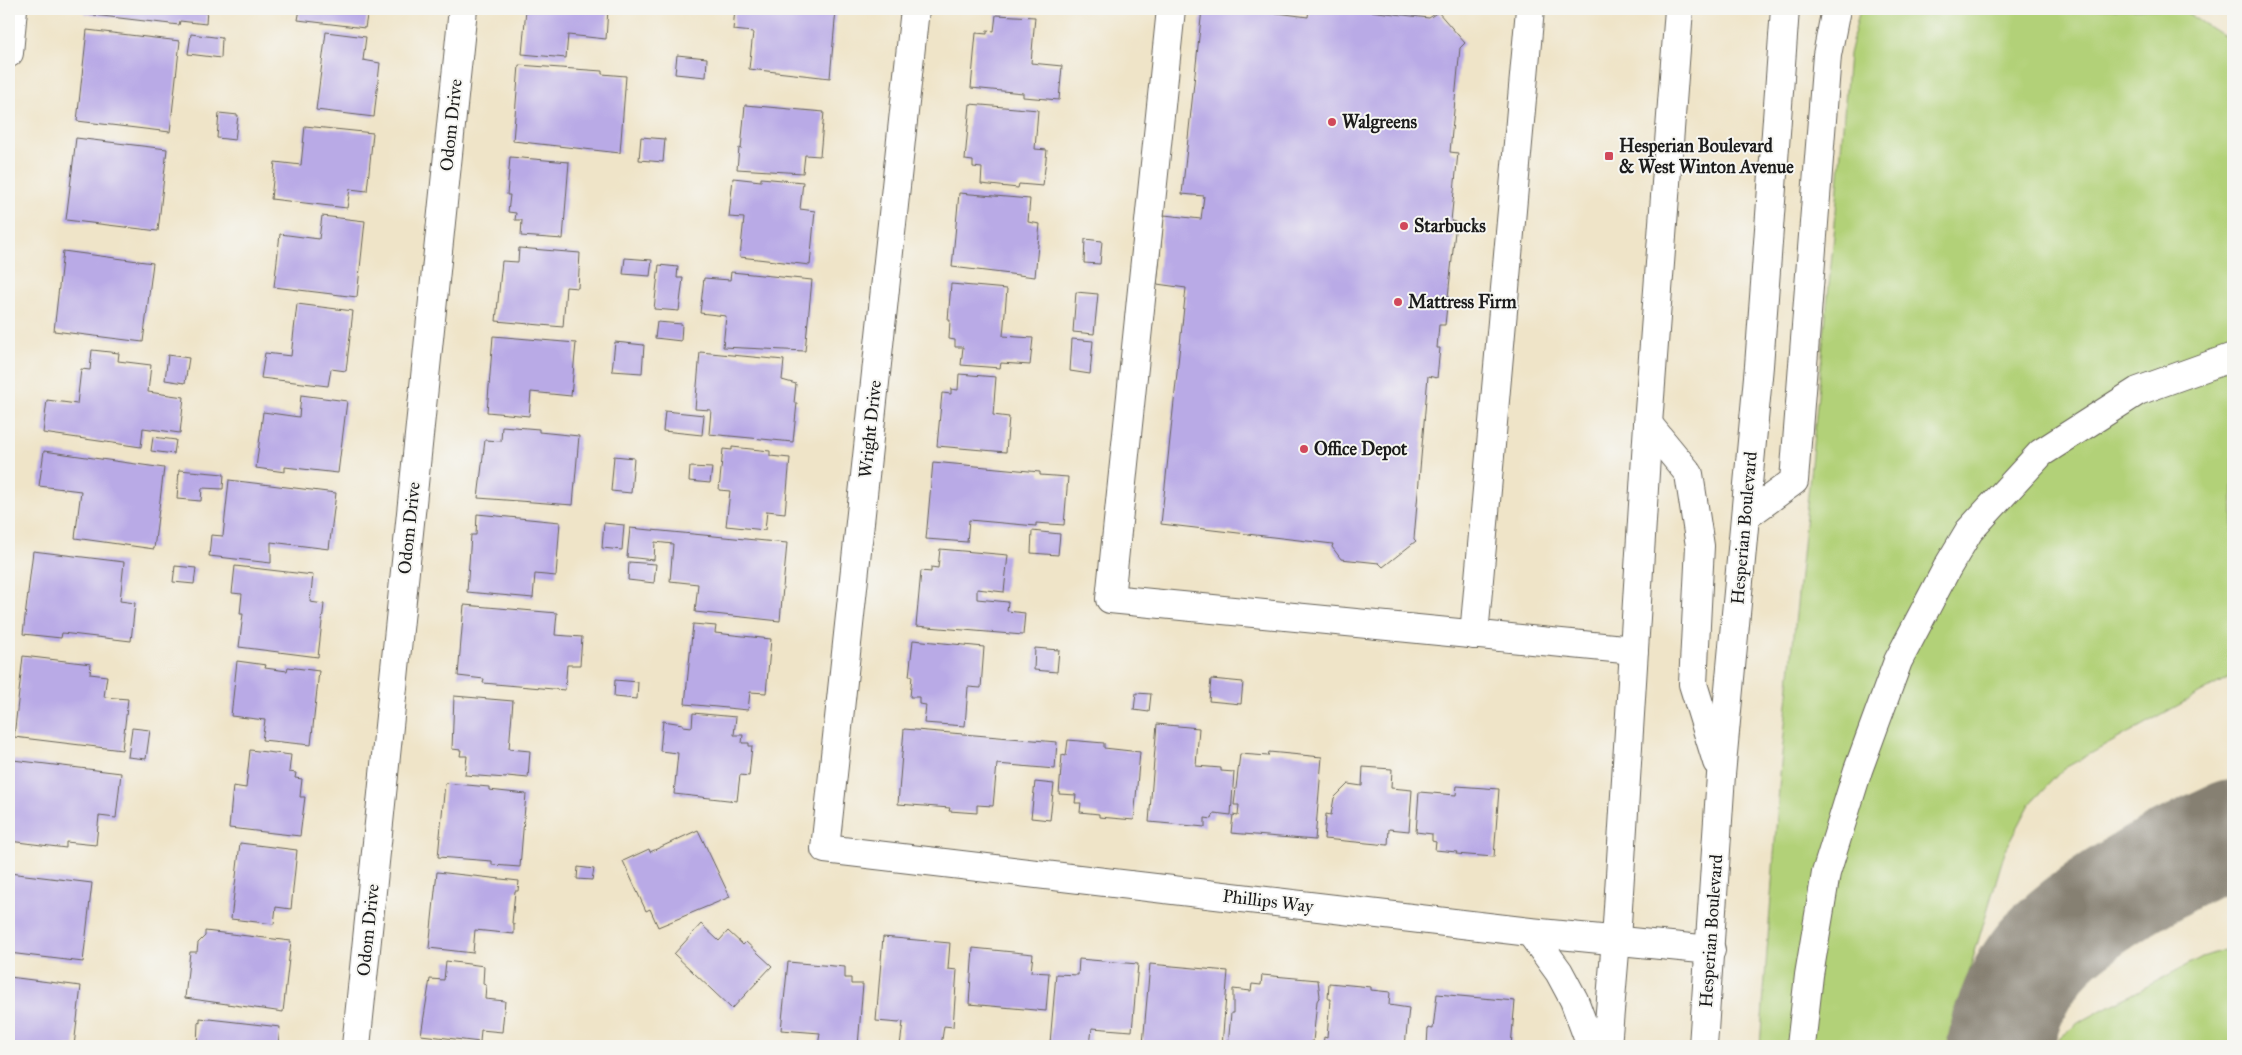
<svg xmlns="http://www.w3.org/2000/svg" width="2242" height="1055" font-family="'IM FELL Great Primer',serif">
<style>
.green{fill:#b2d178;stroke:#67764a}
.lines{fill:none;stroke-linecap:round;stroke-linejoin:round}
.taxiway{stroke:#868072;stroke-width:106}
.building{fill:#b9aae6}
.minor-casing{stroke:#666258;stroke-width:30}
.major-casing{stroke:#666258;stroke-width:30}
.minor{stroke:#fff;stroke-width:28}
.major{stroke:#fff;stroke-width:28}
.poi-dot{fill:#d1495b;stroke:#f6f6f2;stroke-width:2}
.labels{text-anchor:middle;stroke-width:4;stroke-linejoin:round;paint-order:stroke}
.poi-label{font-size:18px;font-weight:bold;fill:#1c1c1c;stroke:#f6f6f2;text-anchor:start}
.street-label{font-size:18px;fill:#1c1c1c;stroke:#f6f6f2}
</style>
<rect width="100%" height="100%" fill="#f6f6f2"/>
<filter id="ink" filterUnits="userSpaceOnUse"><feTurbulence type="fractalNoise" baseFrequency=".02" numOctaves="2"/><feDisplacementMap in="SourceGraphic" scale="10" xChannelSelector="R" yChannelSelector="G"/><feConvolveMatrix kernelMatrix="1 2 1 2 8 2 1 2 1" color-interpolation-filters="sRGB"/></filter>
<filter id="wash" filterUnits="userSpaceOnUse"><feTurbulence type="fractalNoise" baseFrequency=".0096" numOctaves="4" result="noise"/><feDisplacementMap in="SourceGraphic" scale="20" xChannelSelector="R" yChannelSelector="G"/><feGaussianBlur stdDeviation="1.12" result="paint"/><feColorMatrix in="noise" values="0 0 0 0 0 0 0 0 0 0 0 0 0 0 0 0 0 1.4 0 .05"/><feComposite in="paint" operator="in"/></filter>
<g filter="url(#wash)">
<rect width="100%" height="100%" fill="#efe4c8"/>
<g class="green">
<path d="M1860,9H2181L2233,42V675L2063,769L2030,804L2005,851L1947,1046H1760L1780,774L1834,235L1849,54Z"/>
<path d="M2227,949L2233,950V1046H2056L2060,1038L2078,1023L2202,957Z"/>
</g>
<g class="lines">
<path class="taxiway" d="M2000,1046C2006,1017 2016,990 2033,966C2067,915 2177,857 2233,832"/>
</g>
<g id="blocks">
<g class="building">
<path d="M86,9H207L206,24L180,21L179,25L85,14Z"/>
<path d="M300,9H384L383,12L368,10L365,28L298,20Z"/>
<path d="M526,9H608L606,39L568,35L566,58L522,54Z"/>
<path d="M735,9H836L830,78L749,69L753,32L733,30Z"/>
<path d="M1202,9H1247L1308,17L1309,9H1352L1429,18L1438,12L1465,43L1460,48L1450,152L1458,153L1451,221L1456,222L1445,325H1439L1437,348H1440L1437,378L1428,376L1414,539L1416,541L1383,567L1379,563L1341,559L1332,547L1333,544L1161,524L1186,288L1157,284L1164,215L1201,219L1204,196L1182,194Z"/>
<path d="M996,15L1035,17L1031,63L1062,66L1059,100L1023,97V93L971,88L976,33L987,34V30L994,31Z"/>
<path d="M87,30L180,41L170,132L77,121Z"/>
<path d="M326,32L366,37L363,60L380,63L374,117L316,110Z"/>
<path d="M191,34L222,38L221,58L188,54Z"/>
<path d="M677,55L707,58L706,77L675,74Z"/>
<path d="M519,65L602,71V74L626,76L620,153L513,141Z"/>
<path d="M970,104L1038,110L1035,149L1047,150L1043,186L1019,184L1018,188L981,184L982,168L973,167V161L965,160Z"/>
<path d="M745,105L824,112L820,156L805,155L803,173L737,169L739,148L741,149Z"/>
<path d="M219,113L238,115L235,140L217,138Z"/>
<path d="M305,126L373,133L367,191L350,189L347,208L271,199L275,162L301,165Z"/>
<path d="M641,137L665,139L663,162L639,160Z"/>
<path d="M76,138L167,149L158,231L66,220Z"/>
<path d="M510,157L569,162L563,239L521,236L522,220H515L516,213L508,212L510,195H507Z"/>
<path d="M733,178L761,181V178L803,182L800,209L815,211L810,265L740,257L744,218L729,217Z"/>
<path d="M959,193L1030,199L1028,222L1040,224L1035,277L952,267Z"/>
<path d="M322,216L365,221L357,297L274,287L280,234L319,239Z"/>
<path d="M1085,239L1102,241L1100,264L1084,263Z"/>
<path d="M519,248L580,253L578,288L566,287L563,327L496,321L502,261L518,262Z"/>
<path d="M63,251L153,263L143,342L54,331Z"/>
<path d="M625,258L652,260L650,276L623,274Z"/>
<path d="M659,265L678,267L677,278H683L679,311L654,309Z"/>
<path d="M731,272L812,280L805,351L723,347L726,316L700,313L704,278L730,280Z"/>
<path d="M951,284L1007,289L1003,336L1033,338L1030,365L1001,363L1000,368L961,365L963,347H955V340L949,339L950,320H948Z"/>
<path d="M1076,292L1098,294L1094,334L1073,332Z"/>
<path d="M297,304L353,311L346,371L331,369L328,386L261,378L265,353L291,356Z"/>
<path d="M657,322L682,324L681,341L655,338Z"/>
<path d="M493,336L576,343L571,396L531,392L529,416L487,412Z"/>
<path d="M1072,339L1093,341L1090,374L1070,371Z"/>
<path d="M615,342L644,345L642,373L612,371Z"/>
<path d="M92,350L119,353L118,361L151,365L148,392L184,397L180,433L143,428L141,447L43,433L47,400L77,404L81,369L90,370Z"/>
<path d="M700,352L784,360L782,380L796,384L794,403H797L793,442L709,434L711,410L695,409Z"/>
<path d="M168,355L189,358L185,383L165,380Z"/>
<path d="M959,374L996,377L993,415L1009,417L1006,452L937,446L942,393L951,394V389L958,390Z"/>
<path d="M301,395L347,401L338,473L285,467V472L256,468L263,412L299,417Z"/>
<path d="M665,411L704,415L702,435L663,431Z"/>
<path d="M502,426L539,429V432L579,436L573,505L478,498L485,440L501,441Z"/>
<path d="M153,437L176,440L174,454L151,451Z"/>
<path d="M732,447L770,451V456L790,458L785,513L767,511L765,530L726,526L730,491L719,490L723,449L732,450Z"/>
<path d="M44,451L164,468L154,549L75,538L81,491L39,486Z"/>
<path d="M614,456L634,458L631,493L611,491Z"/>
<path d="M933,462L1040,472V475L1068,477L1064,525L1036,523V526L969,520L967,542L926,539Z"/>
<path d="M690,467L712,468L710,483L689,481Z"/>
<path d="M179,470L224,474L223,489L202,488L201,501L177,499Z"/>
<path d="M229,480L336,493L329,549L271,542V563L209,556L211,535L223,536Z"/>
<path d="M477,514L560,522L556,576L535,574L533,598L467,592L471,535H476Z"/>
<path d="M604,523L624,525L622,550L602,548Z"/>
<path d="M630,528L787,543L780,621L695,612L698,584L670,581L673,544L655,542L654,560L627,557Z"/>
<path d="M1032,531L1060,534L1058,555L1031,553Z"/>
<path d="M940,549L1008,555L1004,592L977,589V599L1008,602L1007,611L1025,613L1023,635L916,626L921,571L931,572V567L938,568Z"/>
<path d="M33,551L124,562L120,601L135,603L131,641L62,633L61,638L23,634Z"/>
<path d="M629,562L656,564L654,583L628,580Z"/>
<path d="M175,566L196,568L194,584L173,582Z"/>
<path d="M235,566L313,575L310,602L324,604L318,657L239,647L243,614H240L242,594L232,593Z"/>
<path d="M464,605L557,613L555,635L582,637L580,665H567L565,690L483,683L484,679L458,676Z"/>
<path d="M693,624L716,626L715,633L771,639L766,693L750,692L748,710L685,704Z"/>
<path d="M913,640L984,647L981,688L968,687L965,726L924,723L926,705L919,704V697H910L912,676H909Z"/>
<path d="M1035,648L1059,650L1057,672L1034,670Z"/>
<path d="M23,656L91,664L90,674L107,676L104,697L128,699L122,750L14,737Z"/>
<path d="M237,661L266,665L265,668L287,671L288,667L319,671L311,745L262,740L265,720L231,716Z"/>
<path d="M1211,679L1243,682L1241,704L1209,701Z"/>
<path d="M615,680L638,682L637,699L614,697Z"/>
<path d="M1136,693L1151,694L1149,712L1134,710Z"/>
<path d="M454,696L513,701L509,749L530,751L528,778L507,776L506,778L465,775L467,756H460L461,750L452,749Z"/>
<path d="M693,713L736,717L734,735H743L742,743H749V746H752L749,776L740,775L737,801L674,794L678,753L660,751L663,721L683,724V726L692,727Z"/>
<path d="M1157,724L1199,728L1196,766L1221,768V771L1234,772L1231,815L1214,813L1212,819L1205,818V827L1149,822Z"/>
<path d="M132,728L150,730L146,759L128,757Z"/>
<path d="M904,729L1057,742L1055,769L997,764L993,806L977,805V813L949,811L950,808L898,804Z"/>
<path d="M1068,740L1104,743V748L1140,752L1134,820L1099,817V814L1080,812L1081,803H1075L1076,795L1059,794L1062,755L1066,756Z"/>
<path d="M250,750L291,755L289,772L296,773L295,778L302,779L300,797H305L300,836L229,828L233,786L246,788Z"/>
<path d="M1269,752L1322,757L1315,840L1231,833L1233,815L1238,816L1239,805H1234L1240,754L1268,756Z"/>
<path d="M13,760L121,773L116,818L99,816L96,845L66,842V848L9,841V802Z"/>
<path d="M1363,767L1392,769L1391,788L1412,790L1409,831L1389,829L1388,845L1324,839L1326,814L1331,815L1334,798L1348,784L1362,786Z"/>
<path d="M1035,782L1054,784L1050,820L1031,818Z"/>
<path d="M445,783L489,787V790L526,794L520,867L492,865V861L438,857Z"/>
<path d="M1457,786L1499,789L1494,857L1456,854L1457,852L1435,850L1436,842L1432,841V834L1416,832L1419,792L1456,795Z"/>
<path d="M698,830L730,897L658,927L650,909L646,911L623,861L649,849L650,852Z"/>
<path d="M240,843L297,850L291,909L276,907L274,924L231,919Z"/>
<path d="M578,867L594,869L592,880L577,879Z"/>
<path d="M437,872L519,881L518,891H515L512,923L514,924V934L475,930L473,953L429,948Z"/>
<path d="M9,873L92,883L83,962L9,953Z"/>
<path d="M701,924L719,941L728,931L743,945L746,942L772,966L732,1009L674,954Z"/>
<path d="M205,931L291,941L283,1012L185,998L190,952H197L198,943L205,936Z"/>
<path d="M883,937L950,943L948,969L957,970L953,1027L944,1026L941,1046H900L903,1022L900,1021L899,1023L876,1021Z"/>
<path d="M973,948L1033,954L1031,972L1049,973L1046,1011L969,1004Z"/>
<path d="M1079,959L1138,964L1132,1031L1092,1028L1090,1046L1050,1043L1056,974L1078,975Z"/>
<path d="M446,961L484,966L483,984L486,985L485,999L505,1001L502,1032L481,1030L480,1042L421,1035L430,979L444,980Z"/>
<path d="M788,962L845,967V978H851V984H863L858,1046H818L820,1033L781,1030Z"/>
<path d="M1150,964L1228,971L1222,1046H1175L1143,1044Z"/>
<path d="M1262,975L1318,980L1320,996L1317,1001L1313,1042L1311,1041L1310,1046H1228L1231,1013H1233V989L1251,991L1252,984L1261,985Z"/>
<path d="M9,977L81,986L74,1046H9Z"/>
<path d="M1329,983L1371,987V990L1390,992L1389,1005L1409,1008L1405,1046L1366,1045V1046H1323L1324,1037L1327,1038L1330,999H1328Z"/>
<path d="M1437,994L1515,1001L1511,1046H1427L1428,1028L1433,1029Z"/>
<path d="M200,1018L280,1027L278,1046H197L198,1022L200,1023Z"/>
</g>
</g>
</g>
<g filter="url(#ink)">
<use href="#blocks" fill-opacity="0" stroke="#666258" stroke-width="1"/>
<g class="lines">
<g class="minor-casing">
<g id="minor">
<path d="M915,9L825,849L1530,932L1711,950"/>
<path d="M1171,9L1110,599L1634,650"/>
<path d="M9,53L13,9"/>
<path d="M1474,635L1530,9"/>
<path d="M356,1046L463,9"/>
<path d="M1801,1046L1809,975L1826,873L1858,770L1898,661L1947,568L1969,531L2041,453L2138,391L2233,357"/>
</g>
</g>
<g class="major-casing">
<g id="major">
<path d="M1648,424L1689,474L1700,546L1693,684L1717,762"/>
<path d="M1746,516L1794,481L1827,55L1836,9"/>
<path d="M1530,932L1559,972L1574,1000L1591,1046"/>
<path d="M1607,1046L1616,940L1648,424L1679,9"/>
<path d="M1703,1046L1721,775L1759,366L1785,9"/>
</g>
</g>
<use href="#minor" class="minor"/>
<use href="#major" class="major"/>
</g>
</g>
<g class="poi-dot">
<circle cx="1332" cy="122" r="5"/>
<rect x="1604" y="151" width="10" height="10" rx="2.5"/>
<circle cx="1404" cy="226" r="5"/>
<circle cx="1398" cy="302" r="5"/>
<circle cx="1304" cy="449" r="5"/>
</g>
<g class="labels">
<g class="poi-label">
<text x="1342" y="128">Walgreens</text>
<text x="1619" y="152">Hesperian Boulevard<tspan x="1619" dy="21">&amp; West Winton Avenue</tspan></text>
<text x="1414" y="232">Starbucks</text>
<text x="1408" y="308">Mattress Firm</text>
<text x="1314" y="455">Office Depot</text>
</g>
<g class="street-label">
<text transform="translate(451 125) rotate(-84)" y="6">Odom Drive</text>
<text transform="translate(870 429) rotate(-84)" y="6">Wright Drive</text>
<text transform="translate(409 528) rotate(-84)" y="6">Odom Drive</text>
<text transform="translate(1744 528) rotate(-85)" y="6">Hesperian Boulevard</text>
<text transform="translate(1268 901) rotate(7)" y="6">Phillips Way</text>
<text transform="translate(368 930) rotate(-84)" y="6">Odom Drive</text>
<text transform="translate(1711 931) rotate(-86)" y="6">Hesperian Boulevard</text>
</g>
</g>
<rect width="2242" height="1055" fill="none" stroke="#f6f6f2" stroke-width="30"/>
</svg>
